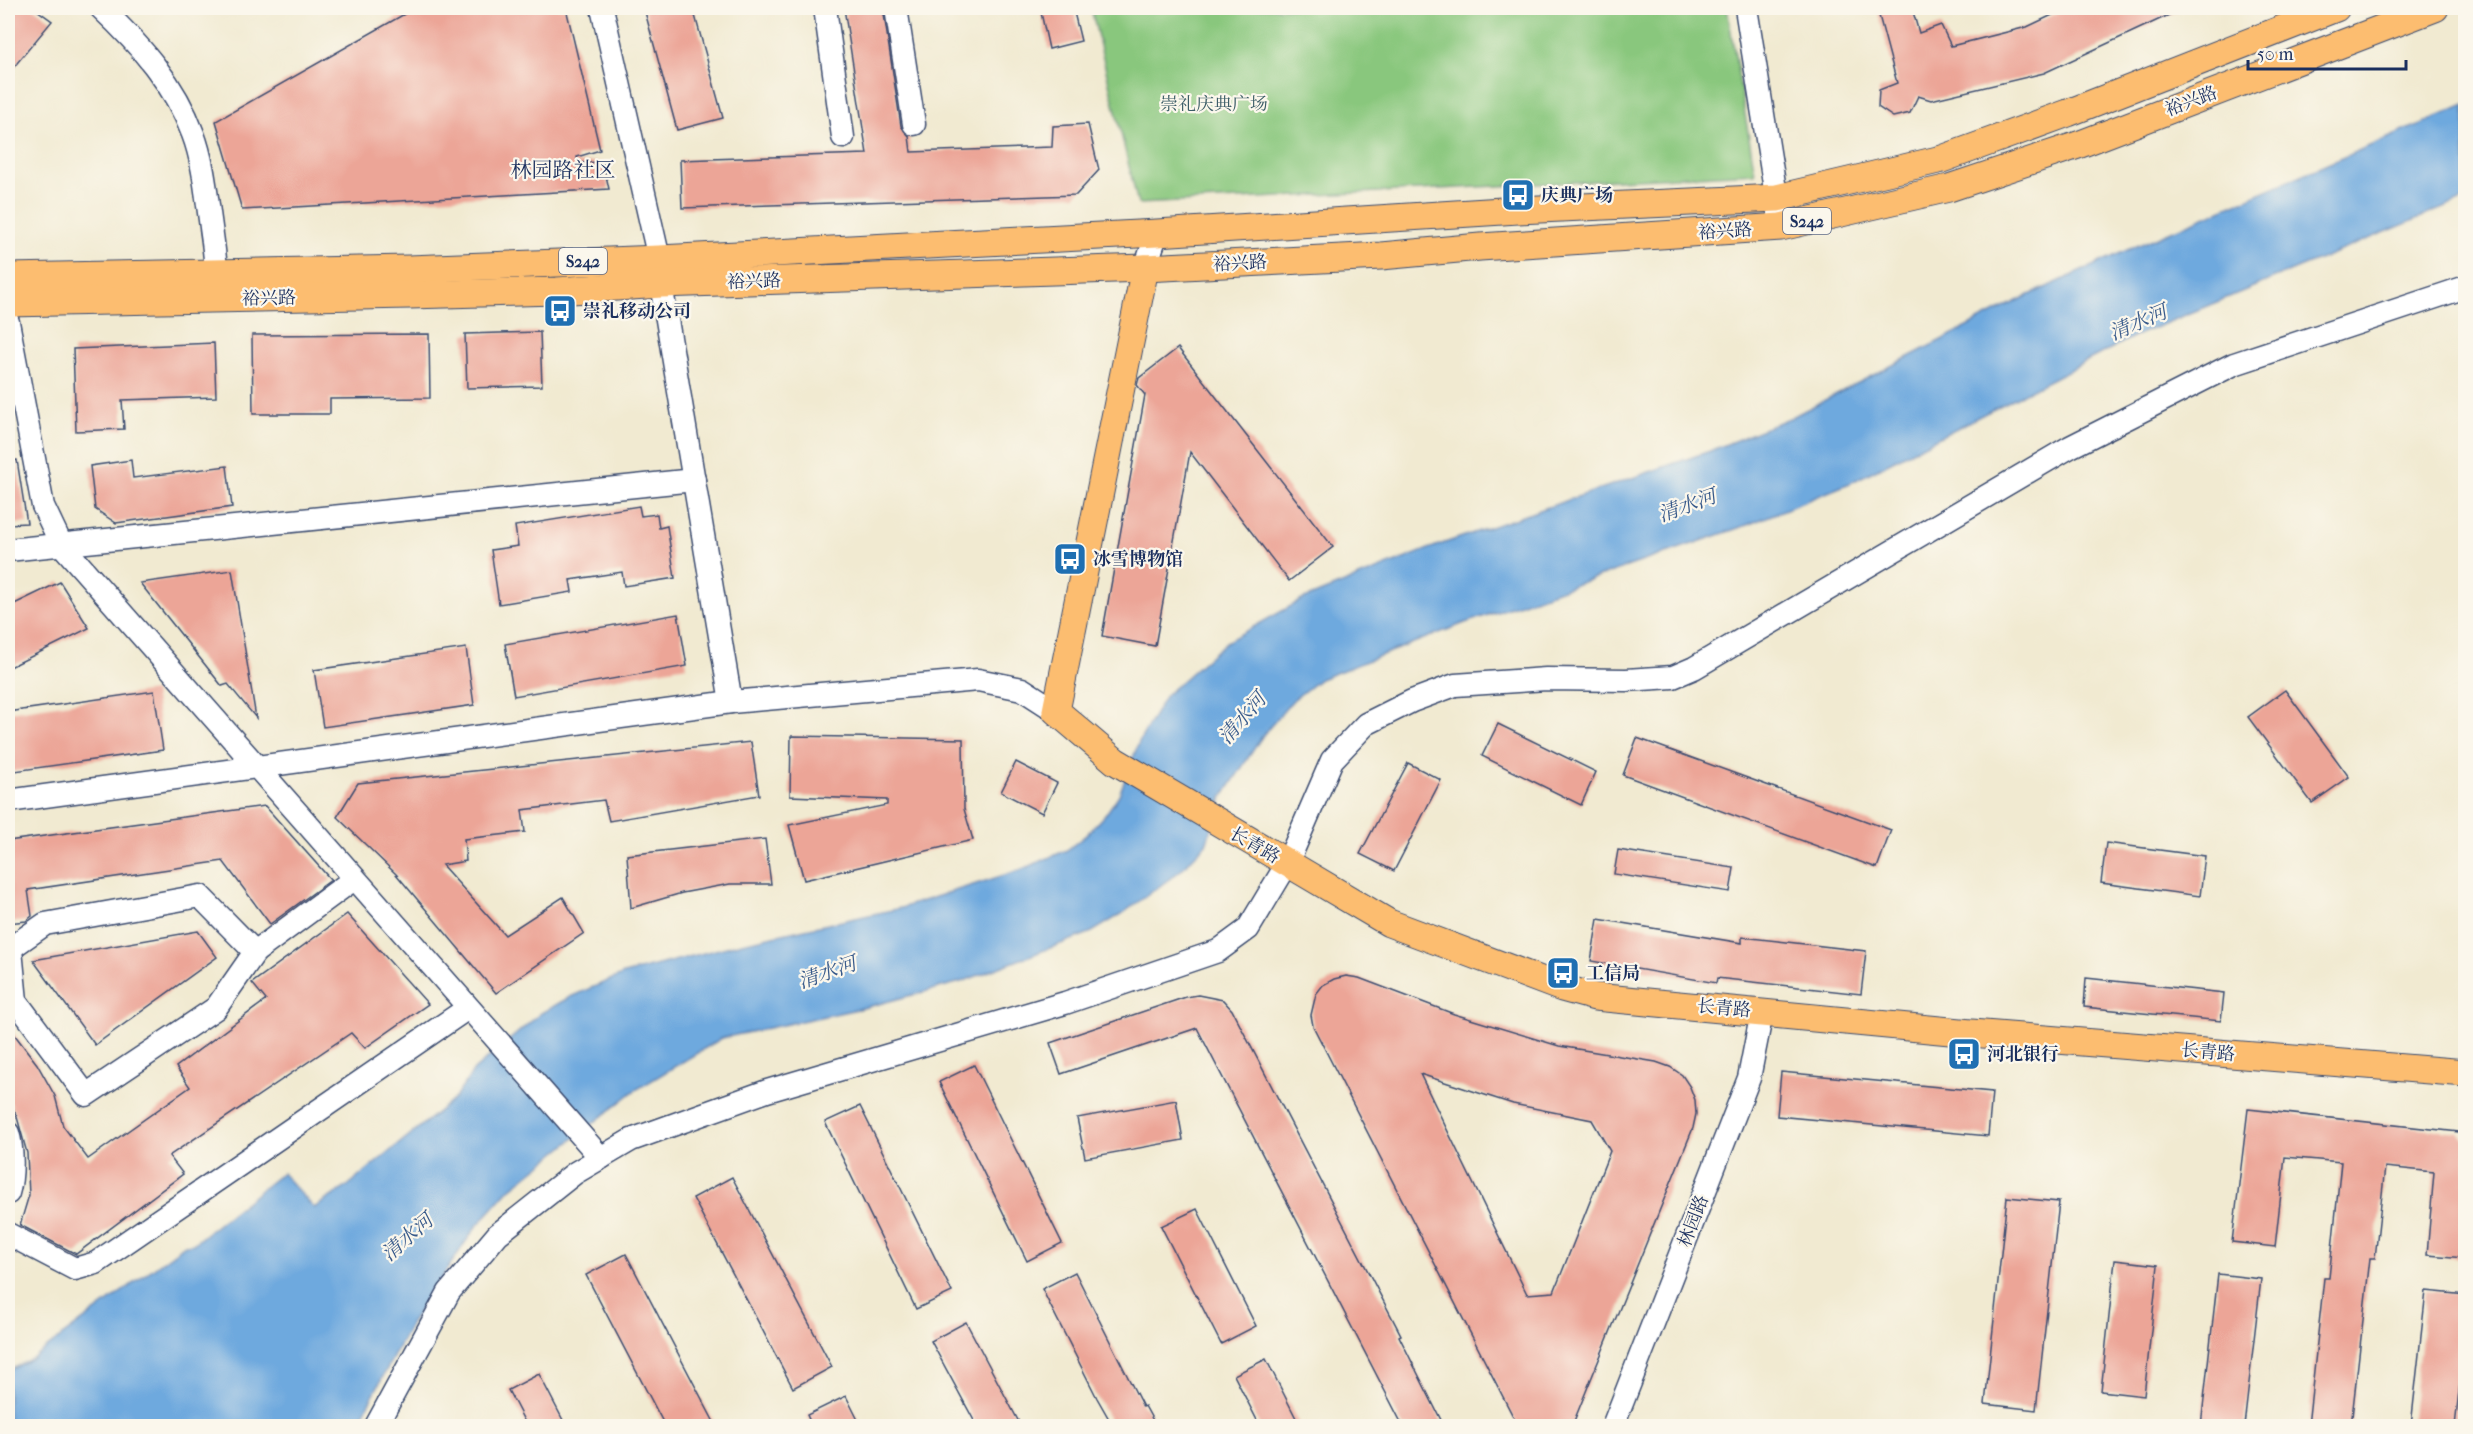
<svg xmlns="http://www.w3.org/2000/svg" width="2473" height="1434" font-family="'IM FELL French Canon','Noto Serif SC',serif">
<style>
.green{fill:#89c77d;stroke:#527b6e;stroke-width:1.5}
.water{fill:#6ea9de;stroke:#446c9e;stroke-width:1.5}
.building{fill:#eca597;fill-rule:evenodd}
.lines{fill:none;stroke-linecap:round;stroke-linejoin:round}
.minor-casing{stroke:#3b4b6f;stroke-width:25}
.major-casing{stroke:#3b4b6f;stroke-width:29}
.minor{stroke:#fff;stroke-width:22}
.major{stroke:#fcbd6f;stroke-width:27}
.labels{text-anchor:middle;stroke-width:4.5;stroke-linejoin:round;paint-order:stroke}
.shield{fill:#fbf7ec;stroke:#5e6b89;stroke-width:1.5}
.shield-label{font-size:16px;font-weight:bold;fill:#1b2f5e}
.street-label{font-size:18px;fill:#1b2f5e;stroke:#fbf7ec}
.park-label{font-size:18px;fill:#3c5d67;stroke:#fbf7ec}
.poi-label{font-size:18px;font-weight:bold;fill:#1b2f5e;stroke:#fbf7ec;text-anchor:start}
.water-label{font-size:20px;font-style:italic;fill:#385a8b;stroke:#fbf7ec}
.quarter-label{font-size:21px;fill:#1b2f5e;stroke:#fbf7ec}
</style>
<rect width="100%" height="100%" fill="#fbf7ec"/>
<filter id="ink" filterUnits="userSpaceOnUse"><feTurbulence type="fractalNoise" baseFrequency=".0167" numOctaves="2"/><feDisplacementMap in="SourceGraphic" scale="12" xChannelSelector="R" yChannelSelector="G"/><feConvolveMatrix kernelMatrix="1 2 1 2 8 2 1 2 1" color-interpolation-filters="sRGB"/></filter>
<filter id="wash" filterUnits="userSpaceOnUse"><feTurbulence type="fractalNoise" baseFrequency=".008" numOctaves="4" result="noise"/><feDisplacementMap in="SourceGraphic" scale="24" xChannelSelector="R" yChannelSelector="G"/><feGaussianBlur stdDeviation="1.35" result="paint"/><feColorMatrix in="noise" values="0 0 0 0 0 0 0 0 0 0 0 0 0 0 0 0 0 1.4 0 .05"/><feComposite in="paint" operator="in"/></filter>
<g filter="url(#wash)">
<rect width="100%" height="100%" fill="#f1ead1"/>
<path class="green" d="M1091,8H1727L1755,173L1138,204Z"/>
<path class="water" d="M2465,105V199L2135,336L1850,483L1747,525L1465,623L1320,679L1293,700L1263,735L1222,798L1206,844L1180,871L1122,914L1092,932L961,982L867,1007L722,1038L634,1091L510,1189L475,1228L411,1323L357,1426H8V1371L31,1359L185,1245L193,1244L282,1173L314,1208L345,1188L455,1098L474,1070L541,1013L570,997L624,974L742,943L901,908L1020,870L1067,850L1086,835L1108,811L1119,795L1139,742L1166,695L1226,642L1302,600L1436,546L1710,451L1792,417L2021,299L2125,251Z"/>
<g id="blocks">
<g class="building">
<path d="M8,8H34L52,21L8,74Z"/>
<path d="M415,8H566L600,150L577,157L578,163L603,162L609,189L242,210L216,121Z"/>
<path d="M644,8H693L723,118L677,130Z"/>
<path d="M844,8H883L901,126L909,136L911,152L1052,147L1053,126L1088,124L1099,170L1076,195L682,208L680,160L867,154Z"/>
<path d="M1040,8H1073L1081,41L1049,49Z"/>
<path d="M1877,8H1912L1919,33L1941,25L1951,46L2027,27L2067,8H2184L2044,73L1931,100L1918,96L1910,113L1893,117L1878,107L1879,90L1897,83Z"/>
<path d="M540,332L542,386L467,388L465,334Z"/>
<path d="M429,334L430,398L330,399V414H253L252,335Z"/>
<path d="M214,343L216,397L122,400L124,429L76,431L73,349Z"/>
<path d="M1178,348L1333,547L1289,581L1190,452L1155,646L1102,636L1145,395L1137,385L1139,378Z"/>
<path d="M17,460L27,523L8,524V461Z"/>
<path d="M131,460L133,478L227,466L232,507L116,523L95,509L90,466Z"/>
<path d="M639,506L641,516L657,514L659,528L667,526L675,578L624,586L622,572L570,580L572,592L499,604L491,550L518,546L515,526Z"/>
<path d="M232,570L256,718L228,684L222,686L140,583Z"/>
<path d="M60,582L89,628L8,668V607Z"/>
<path d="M678,614L687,666L514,696L505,644Z"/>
<path d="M466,648L474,705L323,727L314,670Z"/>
<path d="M2285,690L2349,777L2312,803L2248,717Z"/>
<path d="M154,691L163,750L8,772V712Z"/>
<path d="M1498,724L1596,772L1581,805L1482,756Z"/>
<path d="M791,736L963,739L964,809L973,840L804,880L789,825L887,805V800L790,796Z"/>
<path d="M1637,738L1891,830L1877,868L1623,775Z"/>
<path d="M751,742L759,795L609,821L604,800L522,810L525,832L464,839L466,861L442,865L505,935L563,897L584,933L496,993L396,874L337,817L358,783Z"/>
<path d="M1016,762L1057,783L1042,813L1001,792Z"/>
<path d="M1408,763L1441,780L1394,871L1360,854Z"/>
<path d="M265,806L331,880L270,924L223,861L28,890L32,916L26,921L8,923V841Z"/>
<path d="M765,839L771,884H730L682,893L631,908L627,855Z"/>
<path d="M2106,843L2205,856L2200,896L2101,883Z"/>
<path d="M1618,850L1734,868L1730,892L1614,874Z"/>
<path d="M347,914L428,1004L365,1048L351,1033L169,1156L183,1174L76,1254L20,1225L29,1195L27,1153L17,1117L8,1098V1026L37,1064L55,1096L63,1126L88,1159L190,1087L176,1067L266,1000L252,983Z"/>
<path d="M1598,919L1742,943V937L1866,951L1861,994L1717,978L1716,983L1591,961Z"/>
<path d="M198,931L217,957L95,1045L33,960Z"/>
<path d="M1346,976L1359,978L1454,1014L1559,1046L1656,1062L1670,1067L1682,1075L1690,1087L1695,1100L1696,1114L1693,1128L1572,1426H1518L1313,1026L1311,1015L1316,994L1323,985L1334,979ZM1420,1074L1513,1104L1592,1120L1610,1151L1554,1292L1527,1294Z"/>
<path d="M2086,978L2224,993L2221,1021L2084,1007Z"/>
<path d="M1198,995L1223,1000L1232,1010L1401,1335L1399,1336L1444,1426H1403L1197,1028L1061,1074L1050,1043L1186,997Z"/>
<path d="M974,1065L1062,1243L1027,1261L939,1082Z"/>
<path d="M1781,1072L1992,1092L1988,1136L1777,1116Z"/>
<path d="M1176,1100L1183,1140L1085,1158L1077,1118Z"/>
<path d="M860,1106L952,1292L916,1309L825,1122Z"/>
<path d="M2248,1109L2459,1132L2466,1141V1258L2427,1255L2434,1172L2385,1167L2375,1258H2370L2351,1426H2308L2324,1278H2329L2341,1162L2285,1157L2275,1247L2232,1242Z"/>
<path d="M732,1177L832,1367L793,1388L693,1198Z"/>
<path d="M2007,1197L2059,1202L2036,1410L1985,1404Z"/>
<path d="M1197,1209L1256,1326L1221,1344L1161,1226Z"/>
<path d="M626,1254L716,1426H665L586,1275Z"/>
<path d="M2115,1260L2158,1265L2144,1396L2101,1391Z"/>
<path d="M1075,1272L1143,1407L1145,1406L1156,1426H1113L1097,1398L1042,1289Z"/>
<path d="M2218,1274L2261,1279L2244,1426H2201Z"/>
<path d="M2426,1291L2466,1295V1330L2455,1426H2411Z"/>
<path d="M966,1322L1021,1426H977L931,1341Z"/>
<path d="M1266,1359L1300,1426H1260L1234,1375Z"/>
<path d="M539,1374L566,1426H527L508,1390Z"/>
<path d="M846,1396L861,1426H812L807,1415Z"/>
</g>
</g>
</g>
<g filter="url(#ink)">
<use href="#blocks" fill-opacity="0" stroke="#3b4b6f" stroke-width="1.5"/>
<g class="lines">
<g class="minor-casing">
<g id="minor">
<path d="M101,8C139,44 175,84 193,134C203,160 206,191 210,220C213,243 217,266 217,289"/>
<path d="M602,8L659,259L661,284L731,702"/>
<path d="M825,8L843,137"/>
<path d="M896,8L914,124"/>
<path d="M1746,8L1781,227"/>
<path d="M1145,268L1157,233"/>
<path d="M8,322L43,506L61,544L601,1158"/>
<path d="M8,550L694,480"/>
<path d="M8,801L731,702L978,680L1022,689L1056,711"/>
<path d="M8,950L45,924L200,896L255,952L354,879"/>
<path d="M11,950L16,1001L86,1095L216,1008L255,952"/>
<path d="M8,1133C13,1149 13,1177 8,1193"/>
<path d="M8,1234L75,1269L96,1263L468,1008"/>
<path d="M376,1426L449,1292L498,1234L575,1173L631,1140L767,1091L1065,1003L1218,951L1248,929L1287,864L1332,760L1366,724L1412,701L1455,685L1546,679L1626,680L1673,677L1694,668L2070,447L2234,364L2466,287"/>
<path d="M1613,1426L1749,1078L1762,1012"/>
</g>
</g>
<g class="major-casing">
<g id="major">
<path d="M1145,268L1056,711L1115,761L1389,923L1562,988L1595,997L1971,1033L2466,1073"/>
<path d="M8,277L409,269L659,259L1157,233L1518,210L1777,198L1942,159L2068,113L2336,8"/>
<path d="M8,303L410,295L557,291L661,284L1145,268L1381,256L1480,247L1781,227L1949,188L2078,145L2435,8"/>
</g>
</g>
<use href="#minor" class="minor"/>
<use href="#major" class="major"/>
</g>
</g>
<defs>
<g id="bus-square" transform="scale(1.725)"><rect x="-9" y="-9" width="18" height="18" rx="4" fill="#1f6fb2" stroke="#fbf7ec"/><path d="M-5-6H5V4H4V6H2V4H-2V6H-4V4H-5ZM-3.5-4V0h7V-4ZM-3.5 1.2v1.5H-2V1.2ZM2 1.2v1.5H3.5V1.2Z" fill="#fff"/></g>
</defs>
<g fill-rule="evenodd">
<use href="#bus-square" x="1518" y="195"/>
<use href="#bus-square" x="560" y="311"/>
<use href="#bus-square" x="1070" y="559"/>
<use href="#bus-square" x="1563" y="973"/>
<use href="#bus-square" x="1964" y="1054"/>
</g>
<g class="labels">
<g class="shield">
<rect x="1783" y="208" width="48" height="26" rx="4.5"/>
<rect x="559" y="248" width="48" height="26" rx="4.5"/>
</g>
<g class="shield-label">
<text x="1807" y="227">S242</text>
<text x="583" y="267">S242</text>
</g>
<g class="street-label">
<text transform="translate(2191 101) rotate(-21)" y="6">裕兴路</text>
<text transform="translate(1725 231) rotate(-4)" y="6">裕兴路</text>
<text transform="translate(1240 263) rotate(-3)" y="6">裕兴路</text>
<text transform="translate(754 281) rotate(-2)" y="6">裕兴路</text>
<text transform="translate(269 298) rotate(-1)" y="6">裕兴路</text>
<text transform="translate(1255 845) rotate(30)" y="6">长青路</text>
<text transform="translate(1724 1008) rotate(5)" y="6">长青路</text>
<text transform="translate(2208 1052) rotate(5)" y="6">长青路</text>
<text transform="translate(1693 1221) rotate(-69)" y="6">林园路</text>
</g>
<g class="park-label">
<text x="1214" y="110">崇礼庆典广场</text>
</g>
<g class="poi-label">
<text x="1541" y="201">庆典广场</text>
<text x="583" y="317">崇礼移动公司</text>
<text x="1093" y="565">冰雪博物馆</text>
<text x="1586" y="979">工信局</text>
<text x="1987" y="1060">河北银行</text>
</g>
<g class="water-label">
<text transform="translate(2138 322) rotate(-23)" y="7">清水河</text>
<text transform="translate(1687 505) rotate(-20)" y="7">清水河</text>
<text transform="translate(1242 718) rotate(-49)" y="7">清水河</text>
<text transform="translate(827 972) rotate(-19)" y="7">清水河</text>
<text transform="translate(407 1237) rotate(-41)" y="7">清水河</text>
</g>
<g class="quarter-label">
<text x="563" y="177">林园路社区</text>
</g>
</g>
<rect width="2473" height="1434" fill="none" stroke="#fbf7ec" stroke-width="30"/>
<path d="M2248 60v9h158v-9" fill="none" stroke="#1b2f5e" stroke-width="3"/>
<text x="2257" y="60" font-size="18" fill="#1b2f5e" stroke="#fbf7ec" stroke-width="4.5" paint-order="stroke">50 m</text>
</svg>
